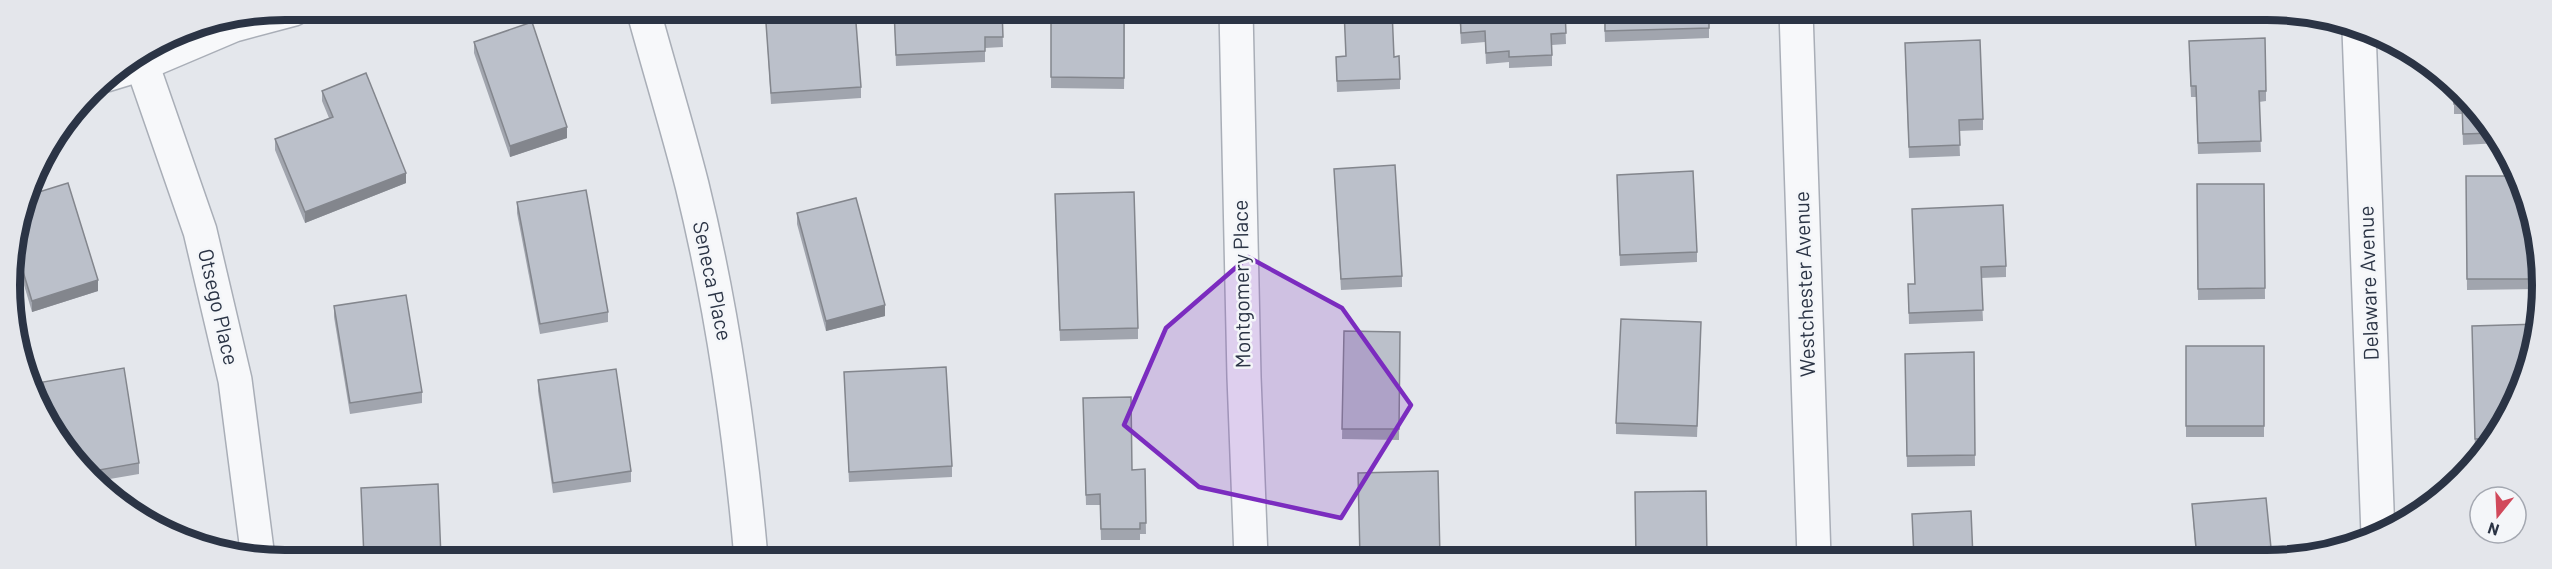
<svg xmlns="http://www.w3.org/2000/svg" width="2552" height="569" font-family="Barlow,sans-serif">
<style>
.lines{fill:none;stroke-linecap:round;stroke-linejoin:round}
.minor-casing{stroke:#a9aeb7;stroke-width:36}
.minor{stroke:#f7f8fa;stroke-width:33}
.wall{fill:#a1a5ae}
.shaded-wall{fill:#83868d}
.building{fill:#bbc0ca;stroke:#83868d;stroke-width:1.5}
.marked{fill:#7b2cbf;fill-opacity:0.2;stroke:#7b2cbf;stroke-width:4.5;stroke-linejoin:round}
.labels{text-anchor:middle;stroke-width:5;stroke-linejoin:round;paint-order:stroke}
.street-label{font-size:21px;fill:#2b3445;stroke:#f4f6f9}
.rim{fill:none;stroke:#2b3445;stroke-width:8}
</style>
<rect width="100%" height="100%" fill="#e4e7ec"/>
<g class="lines">
<g class="minor-casing">
<g id="minor">
<path d="M643,9C659,68 677,126 692,185C722,307 740,432 751,558"/>
<path d="M1236,10L1244,377L1251,558"/>
<path d="M1796,11L1814,558"/>
<path d="M2359,30L2378,535"/>
<path d="M142,64L200,231L235,380L258,558"/>
<path d="M106,75L142,64L234,25L294,9"/>
</g>
</g>
<use href="#minor" class="minor"/>
</g>
<g class="wall">
<path d="M802,10L861,87V98L771,104L766,23L803,20Z"/>
<path d="M894,10H1002L1003,47L985,48V62L896,66Z"/>
<path d="M1051,10H1125L1124,89L1051,88Z"/>
<path d="M1344,10H1394V20H1392L1394,57L1400,79V89L1337,92L1336,57L1346,56Z"/>
<path d="M1459,10L1565,11L1566,44L1552,45V66L1509,68V62L1486,64L1485,42L1461,44Z"/>
<path d="M1604,11H1709V38L1605,42Z"/>
<path d="M1895,11H1948L1895,13Z"/>
<path d="M474,42L567,138L510,157L474,53Z"/>
<path d="M2189,51L2266,91V101L2259,102L2261,152L2198,154L2196,97H2191Z"/>
<path d="M1905,54L1983,119V130L1959,131L1960,156L1909,158Z"/>
<path d="M2454,89L2486,117L2499,143L2463,145L2462,114H2454Z"/>
<path d="M322,91L406,183L305,223L275,150V139L329,118L322,101Z"/>
<path d="M1334,169L1402,276V287L1341,290Z"/>
<path d="M1617,175L1697,252V262L1620,266Z"/>
<path d="M2466,176L2534,214L2539,289L2467,290Z"/>
<path d="M2197,184H2264L2265,299L2198,300Z"/>
<path d="M29,195L98,291L32,312L14,251Z"/>
<path d="M517,202L608,312V322L540,334L517,213Z"/>
<path d="M1055,205L1138,328V339L1060,341Z"/>
<path d="M1912,209L2006,266V277L1981,278L1983,321L1909,324L1908,284H1915Z"/>
<path d="M797,213L885,316L826,331L797,224Z"/>
<path d="M334,306L422,392V403L350,414L334,317Z"/>
<path d="M2472,326L2514,407L2484,449L2475,450Z"/>
<path d="M1344,331L1400,332L1399,440L1342,439Z"/>
<path d="M1701,333L1697,437L1616,434V423Z"/>
<rect x="2186" y="346" width="78" height="91"/>
<path d="M1974,352L1975,466L1907,467L1905,354Z"/>
<path d="M844,372L952,466V477L849,482Z"/>
<path d="M538,380L631,471V482L553,493L538,391Z"/>
<path d="M43,382L139,463V474L98,481L66,452L46,412L43,392Z"/>
<path d="M1083,398L1132,470L1145,469L1146,534H1140V540H1101L1100,505H1086Z"/>
<path d="M2192,504L2272,558H2196Z"/>
</g>
<g class="shaded-wall">
<path d="M567,127V138L510,157V146Z"/>
<path d="M406,173V183L305,223V212Z"/>
<path d="M98,280V291L32,312V301Z"/>
<path d="M885,305V316L826,331V321Z"/>
</g>
<g class="building">
<path d="M803,10H855L861,87L771,93L766,23L803,20Z"/>
<path d="M894,10H1002L1003,37H985V51L896,55Z"/>
<path d="M1051,10H1124V78L1051,77Z"/>
<path d="M1344,10H1392L1394,57L1399,56L1400,79L1337,81L1336,57L1346,56Z"/>
<path d="M1460,10L1565,11L1566,33L1551,34L1552,55L1509,57V51L1486,53L1485,31L1461,33Z"/>
<path d="M1605,11H1709V28L1605,31Z"/>
<path d="M532,22L567,127L510,146L474,42Z"/>
<path d="M2265,38L2266,91H2259L2261,141L2198,143L2196,86H2191L2189,41Z"/>
<path d="M1980,40L1983,119L1959,120L1960,145L1909,147L1905,43Z"/>
<path d="M366,73L406,173L305,212L275,139L333,117L322,91Z"/>
<path d="M2454,89L2486,117L2494,133L2463,134L2462,103L2454,104Z"/>
<path d="M1395,165L1402,276L1341,279L1334,169Z"/>
<path d="M1693,171L1697,252L1620,255L1617,175Z"/>
<path d="M2466,176H2515L2534,214L2538,279H2467Z"/>
<path d="M68,183L98,280L32,301L15,245L29,195Z"/>
<path d="M2197,184H2264L2265,288L2198,289Z"/>
<path d="M586,190L608,312L540,324L517,202Z"/>
<path d="M1134,192L1138,328L1060,330L1055,194Z"/>
<path d="M856,198L885,305L826,321L797,213Z"/>
<path d="M2003,205L2006,266L1981,267L1983,310L1909,313L1908,284H1915L1912,209Z"/>
<path d="M406,295L422,392L350,403L334,306Z"/>
<path d="M1621,319L1701,322L1697,426L1616,423Z"/>
<path d="M2540,324L2514,407L2492,438L2475,439L2472,326Z"/>
<path d="M1344,331L1400,332L1399,429H1342Z"/>
<rect x="2186" y="346" width="78" height="80"/>
<path d="M1974,352L1975,455L1907,456L1905,354Z"/>
<path d="M946,367L952,466L849,472L844,372Z"/>
<path d="M124,368L139,463L88,472L66,452L49,417L43,382Z"/>
<path d="M616,369L631,471L553,483L538,380Z"/>
<path d="M1131,397L1132,470L1145,469L1146,523H1140V529H1101L1100,494L1086,495L1083,398Z"/>
<path d="M1438,471L1440,558H1360L1358,473Z"/>
<path d="M438,484L441,558H364L361,488Z"/>
<path d="M1706,491L1707,558H1636L1635,492Z"/>
<path d="M2266,498L2272,558H2197L2192,504Z"/>
<path d="M1971,511L1973,558H1914L1912,514Z"/>
<path d="M646,555V558H565V557Z"/>
<path d="M917,556V558L857,557Z"/>
</g>
<path class="marked" d="M1248,257L1342,308L1411,405L1341,518L1199,487L1124,425L1166,328Z"/>
<g class="labels">
<g class="street-label">
<text transform="translate(712 281) rotate(78)" y="7">Seneca Place</text>
<text transform="translate(2369 283) rotate(-92)" y="7">Delaware Avenue</text>
<text transform="translate(1242 284) rotate(-91)" y="7">Montgomery Place</text>
<text transform="translate(1805 284) rotate(-92)" y="7">Westchester Avenue</text>
<text transform="translate(218 307) rotate(77)" y="7">Otsego Place</text>
</g>
</g>
<path d="M0 0H2552V569H0ZM285 20H2267A265 265 0 0 1 2532 285V285A265 265 0 0 1 2267 550H285A265 265 0 0 1 20 285V285A265 265 0 0 1 285 20Z" fill="#e4e6eb" fill-rule="evenodd"/>
<path class="rim" d="M285 20H2267A265 265 0 0 1 2532 285V285A265 265 0 0 1 2267 550H285A265 265 0 0 1 20 285V285A265 265 0 0 1 285 20Z"/>
<g transform="translate(2498 515) rotate(198)"><circle r="28" fill="#f4f6f9" stroke="#a4a8b1" stroke-width="1.5"/>
<path d="M0-4.5L10 22L0 15L-10 22Z" fill="#d1495b"/>
<text y="-9" font-size="16" font-weight="bold" text-anchor="middle" fill="#2b3445">N</text>
</g>
</svg>
